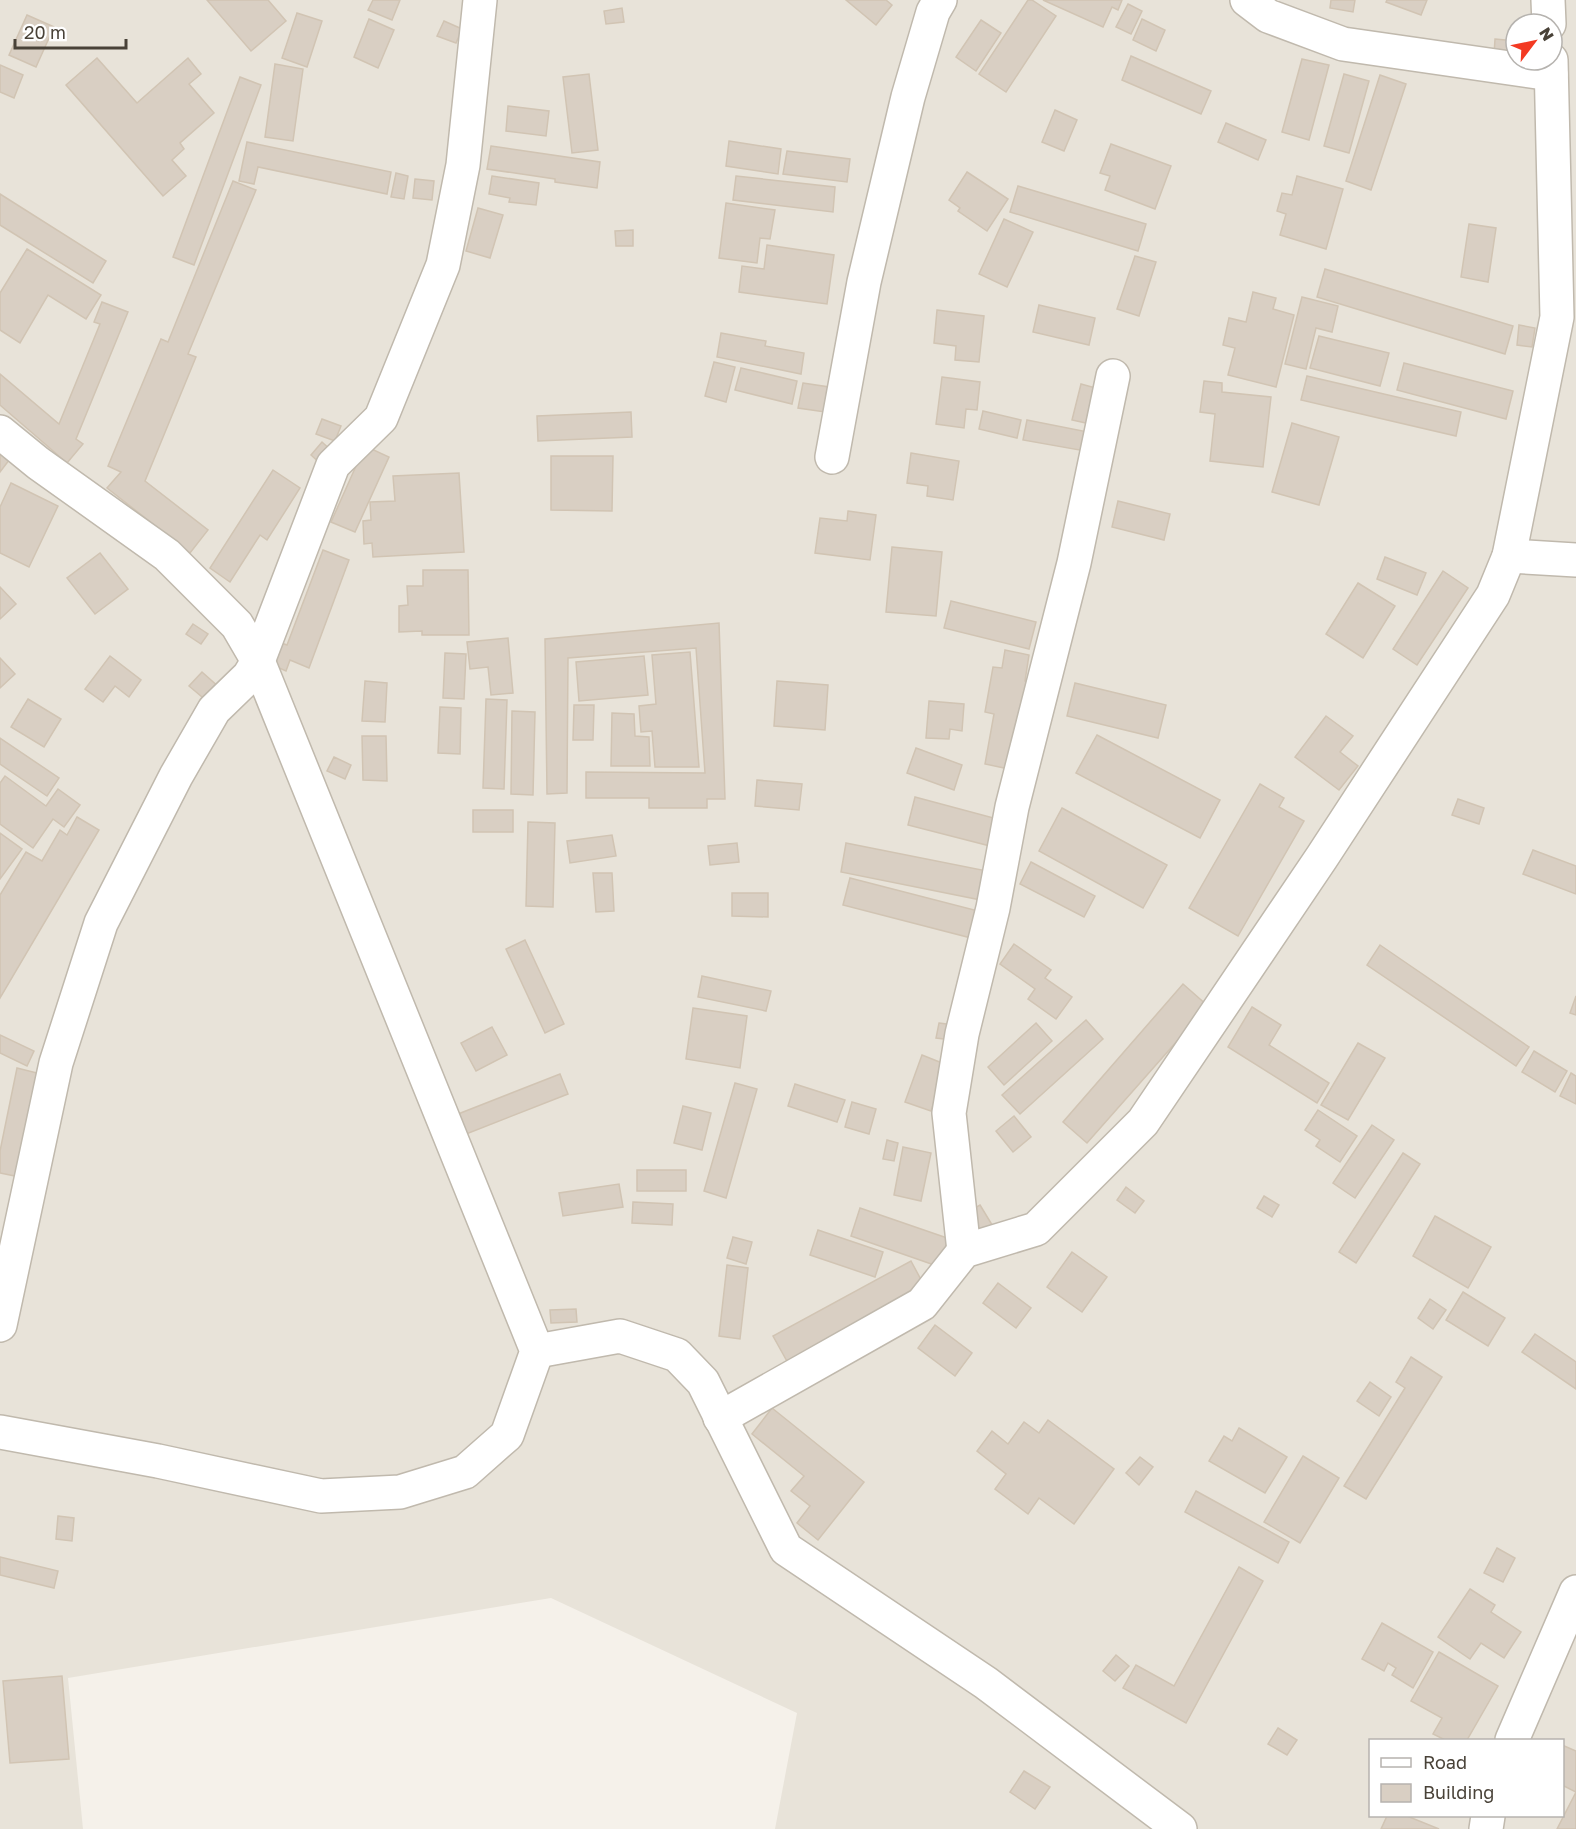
<svg xmlns="http://www.w3.org/2000/svg" width="1576" height="1829" font-family="'Golos Text',sans-serif">
<style>
.residential{fill:#e8e3d9;fill-rule:evenodd}
.building{fill:#d9cfc3;stroke:#d1c4b3;stroke-width:1.5}
.lines{fill:none;stroke-linecap:round;stroke-linejoin:round}
.minor-casing{stroke:#c0b9ad;stroke-width:36}
.minor{stroke:#fff;stroke-width:33}
</style>
<rect width="100%" height="100%" fill="#f5f1ea"/>
<path class="residential" d="M0,0H1576V1829H775L797,1713L551,1598L68,1678L83,1829H0ZM1516,24H1552V60H1516ZM1370,1740H1562V1816H1370Z"/>
<g class="building">
<path d="M207,0H268L286,21L251,51Z"/>
<path d="M373,0H400L392,20L368,10Z"/>
<path d="M846,0H886L892,5L876,25Z"/>
<path d="M1028,0H1032L1056,16L1006,92L979,74Z"/>
<path d="M1043,0H1122L1118,10L1112,7L1103,27Z"/>
<path d="M1331,0H1355L1353,12L1330,8Z"/>
<path d="M1387,0H1427L1421,15L1386,2Z"/>
<path d="M1128,4L1142,11L1131,34L1116,27Z"/>
<path d="M622,8L624,22L606,24L604,11Z"/>
<path d="M297,13L322,21L307,67L282,58Z"/>
<path d="M27,15L54,27L36,67L9,55Z"/>
<path d="M369,19L394,30L378,68L354,57Z"/>
<path d="M1142,19L1165,30L1156,51L1133,40Z"/>
<path d="M981,20L1001,33L976,71L956,57Z"/>
<path d="M444,21L462,29L456,43L437,36Z"/>
<path d="M1495,39L1515,41L1514,57L1494,55Z"/>
<path d="M1131,56L1211,91L1201,114L1122,80Z"/>
<path d="M97,58L137,103L188,58L201,74L189,84L214,113L180,143L184,149L172,160L186,176L163,196L66,85Z"/>
<path d="M1302,59L1329,65L1309,140L1282,132Z"/>
<path d="M275,64L303,69L293,141L265,137Z"/>
<path d="M0,65L23,75L14,98L0,92Z"/>
<path d="M589,74L598,150L572,153L563,77Z"/>
<path d="M1344,74L1369,81L1349,153L1324,146Z"/>
<path d="M1380,75L1406,84L1371,190L1346,181Z"/>
<path d="M240,77L261,85L194,265L173,257Z"/>
<path d="M508,106L549,111L546,136L506,131Z"/>
<path d="M1055,110L1077,120L1064,151L1042,142Z"/>
<path d="M1226,123L1266,140L1258,160L1218,142Z"/>
<path d="M729,141L781,149L778,174L726,166Z"/>
<path d="M247,142L391,172L387,194L258,167L254,184L239,181Z"/>
<path d="M1111,144L1171,166L1155,209L1105,190L1110,176L1100,173Z"/>
<path d="M491,146L600,162L597,188L555,182V179L487,169Z"/>
<path d="M787,151L850,159L847,182L783,174Z"/>
<path d="M967,172L1008,199L987,231L958,211L960,208L949,200Z"/>
<path d="M396,173L408,176L404,199L391,197Z"/>
<path d="M492,176L539,183L536,205L509,202L510,198L489,194Z"/>
<path d="M736,176L835,187L833,212L733,200Z"/>
<path d="M1297,176L1343,189L1326,249L1280,235L1286,214L1277,211L1282,193L1292,195Z"/>
<path d="M415,179L434,181L432,200L413,198Z"/>
<path d="M233,181L256,190L188,354L196,357L145,481L208,530L190,553L107,488L121,472L108,466L161,339L168,342Z"/>
<path d="M1018,186L1146,224L1138,251L1010,212Z"/>
<path d="M0,194L106,261L93,283L0,225Z"/>
<path d="M726,203L775,210L770,239L760,238L757,263L719,258Z"/>
<path d="M478,208L503,215L490,258L466,251Z"/>
<path d="M1004,219L1033,232L1007,287L979,274Z"/>
<path d="M1469,224L1496,228L1488,282L1461,277Z"/>
<path d="M633,230V246H616L615,231Z"/>
<path d="M767,245L834,255L827,304L739,292L742,266L764,269Z"/>
<path d="M27,249L101,295L86,319L48,295L20,343L0,330V293Z"/>
<path d="M1135,256L1156,262L1139,316L1117,309Z"/>
<path d="M1325,269L1513,326L1505,354L1317,297Z"/>
<path d="M1253,292L1276,298L1273,309L1294,315L1276,387L1228,375L1235,348L1223,345L1229,318L1246,322Z"/>
<path d="M1302,297L1338,306L1332,332L1316,328L1306,369L1285,364Z"/>
<path d="M102,302L128,312L76,439L83,444L67,463L0,405V374L59,424L100,324L94,322Z"/>
<path d="M1039,305L1095,318L1089,345L1033,332Z"/>
<path d="M937,310L984,316L979,362L955,360L956,346L934,343Z"/>
<path d="M1519,325L1535,328L1532,347L1517,345Z"/>
<path d="M721,333L766,341L765,346L804,353L801,374L717,357Z"/>
<path d="M1319,336L1389,353L1380,386L1310,368Z"/>
<path d="M714,362L735,367L726,402L705,396Z"/>
<path d="M1404,363L1513,391L1506,419L1397,390Z"/>
<path d="M741,368L797,381L792,404L735,390Z"/>
<path d="M1307,376L1461,412L1456,436L1301,400Z"/>
<path d="M942,377L980,382L977,410L966,409L964,428L936,424Z"/>
<path d="M1204,381L1222,383V392L1271,397L1263,467L1210,461L1215,414L1200,412Z"/>
<path d="M803,383L829,387L825,412L798,408Z"/>
<path d="M1081,384L1103,390L1095,425L1072,420Z"/>
<path d="M983,411L1021,420L1017,438L979,429Z"/>
<path d="M631,412L632,437L538,441L537,416Z"/>
<path d="M322,419L341,426L335,441L316,434Z"/>
<path d="M1027,420L1088,432L1085,451L1023,440Z"/>
<path d="M1292,423L1339,437L1319,505L1272,492Z"/>
<path d="M322,442L334,453L323,466L311,455Z"/>
<path d="M0,445L13,455L0,472Z"/>
<path d="M365,446L389,457L355,532L331,522Z"/>
<path d="M911,453L959,461L953,500L927,496L928,486L907,483Z"/>
<path d="M551,456H613L612,511L551,510Z"/>
<path d="M273,470L300,488L267,540L260,535L230,582L210,568Z"/>
<path d="M459,473L464,552L373,557L372,543L364,544L363,521L371,520L370,502L395,501L393,476Z"/>
<path d="M11,483L58,506L29,567L0,553V507Z"/>
<path d="M1118,501L1170,514L1164,540L1112,527Z"/>
<path d="M848,511L876,515L870,560L815,553L820,518L847,521Z"/>
<path d="M892,547L942,552L936,616L886,612Z"/>
<path d="M323,550L349,560L309,668L290,660L286,671L268,663L276,641L287,645Z"/>
<path d="M100,553L128,589L95,614L67,578Z"/>
<path d="M1385,557L1426,573L1417,595L1377,579Z"/>
<path d="M423,570H468L469,635H422V631L399,632V606L408,605L407,586H423Z"/>
<path d="M1443,571L1468,588L1417,665L1393,649Z"/>
<path d="M1358,583L1395,606L1363,658L1326,634Z"/>
<path d="M0,587L16,604L0,619Z"/>
<path d="M951,601L1036,622L1029,649L944,628Z"/>
<path d="M719,623L725,799H707V808H649V798H586V772L705,773L696,648L568,658L567,793L547,794L545,639Z"/>
<path d="M193,624L208,634L201,644L186,634Z"/>
<path d="M508,638L513,693L491,695L488,667L470,669L467,642Z"/>
<path d="M1005,650L1029,655L1025,681L1030,682L1009,769L985,764L994,714L985,712L993,667L1002,668Z"/>
<path d="M690,652L699,767H655L652,731L641,732L639,706L656,704L652,655Z"/>
<path d="M445,653L466,654L464,699L443,698Z"/>
<path d="M110,656L141,680L129,697L115,686L103,702L85,689Z"/>
<path d="M644,656L648,695L579,701L576,662Z"/>
<path d="M0,658L15,674L0,688Z"/>
<path d="M202,672L220,688L208,702L189,686Z"/>
<path d="M365,681L387,683L385,722L362,721Z"/>
<path d="M777,681L828,685L825,730L774,726Z"/>
<path d="M1075,683L1166,705L1158,738L1067,716Z"/>
<path d="M28,699L61,719L44,747L11,727Z"/>
<path d="M486,699L507,700L504,789L483,788Z"/>
<path d="M929,701L964,704L962,731L950,729L949,739L926,738Z"/>
<path d="M574,705H594L593,740H573Z"/>
<path d="M440,707L461,708L460,754L438,753Z"/>
<path d="M512,711L535,712L533,795L511,794Z"/>
<path d="M612,713L634,714L635,736L649,737L650,766H611Z"/>
<path d="M1326,716L1353,736L1340,752L1358,766L1339,790L1295,757Z"/>
<path d="M1097,735L1220,800L1200,838L1076,773Z"/>
<path d="M362,736H386L387,781L363,780Z"/>
<path d="M0,738L59,778L47,796L0,764Z"/>
<path d="M916,748L962,765L954,790L907,773Z"/>
<path d="M334,757L351,765L345,779L327,771Z"/>
<path d="M5,776L46,806L58,789L80,805L64,827L53,819L33,848L0,824V783Z"/>
<path d="M757,780L802,784L799,810L755,806Z"/>
<path d="M1260,784L1284,798L1279,807L1304,821L1238,936L1189,908Z"/>
<path d="M915,797L1001,820L994,847L908,825Z"/>
<path d="M1458,799L1484,808L1479,824L1452,815Z"/>
<path d="M1062,808L1167,865L1143,908L1039,851Z"/>
<rect x="473" y="810" width="40" height="22"/>
<path d="M77,817L99,830L0,998V895L26,852L42,861L60,830L67,835Z"/>
<path d="M528,822L555,823L553,907L526,906Z"/>
<path d="M0,833L22,849L0,879Z"/>
<path d="M612,835L616,856L570,863L567,841Z"/>
<path d="M737,843L739,862L710,865L708,846Z"/>
<path d="M846,843L992,872L986,901L841,872Z"/>
<path d="M1533,850L1576,866V894L1523,874Z"/>
<path d="M1031,862L1095,896L1084,917L1020,884Z"/>
<path d="M593,873H612L614,911L596,912Z"/>
<path d="M850,878L982,912L975,939L843,905Z"/>
<path d="M732,893H768V917L732,916Z"/>
<path d="M525,940L564,1024L545,1033L506,949Z"/>
<path d="M1014,944L1051,970L1045,978L1072,997L1056,1019L1028,999L1035,989L1000,964Z"/>
<path d="M1380,945L1529,1047L1516,1066L1367,965Z"/>
<path d="M702,976L771,991L766,1011L698,997Z"/>
<path d="M1183,984L1208,1006L1087,1143L1063,1122Z"/>
<path d="M1576,996V1015L1570,1013Z"/>
<path d="M1252,1007L1281,1025L1269,1045L1329,1083L1317,1103L1228,1047Z"/>
<path d="M693,1008L747,1016L740,1068L686,1059Z"/>
<path d="M1086,1020L1103,1039L1020,1114L1002,1095Z"/>
<path d="M939,1023L954,1025L952,1040L936,1038Z"/>
<path d="M1036,1023L1052,1041L1004,1085L988,1067Z"/>
<path d="M492,1027L507,1055L476,1071L461,1043Z"/>
<path d="M0,1035L34,1051L27,1066L0,1053Z"/>
<path d="M1358,1043L1385,1058L1348,1120L1321,1105Z"/>
<path d="M1534,1051L1567,1071L1555,1092L1522,1072Z"/>
<path d="M922,1055L947,1065L931,1111L905,1102Z"/>
<path d="M17,1068L41,1074L20,1177L0,1173V1151Z"/>
<path d="M1571,1073L1576,1076V1104L1560,1096Z"/>
<path d="M560,1074L568,1094L461,1136L453,1116Z"/>
<path d="M735,1083L757,1089L726,1198L704,1191Z"/>
<path d="M795,1084L845,1100L837,1122L788,1106Z"/>
<path d="M852,1102L876,1109L869,1134L845,1127Z"/>
<path d="M683,1106L711,1113L702,1150L674,1143Z"/>
<path d="M1318,1110L1357,1136L1340,1162L1316,1146L1320,1140L1305,1130Z"/>
<path d="M1014,1116L1031,1137L1013,1152L996,1131Z"/>
<path d="M1372,1125L1394,1140L1355,1198L1333,1183Z"/>
<path d="M887,1140L898,1143L894,1161L883,1159Z"/>
<path d="M903,1147L931,1153L921,1201L894,1195Z"/>
<path d="M1403,1153L1420,1164L1356,1263L1339,1252Z"/>
<rect x="637" y="1170" width="49" height="21"/>
<path d="M619,1184L623,1207L563,1216L559,1193Z"/>
<path d="M1126,1187L1144,1201L1135,1213L1117,1200Z"/>
<path d="M1264,1196L1279,1205L1272,1217L1257,1208Z"/>
<path d="M633,1202L673,1204L672,1225L632,1223Z"/>
<path d="M980,1205L997,1233L983,1241L966,1213Z"/>
<path d="M860,1208L950,1239L940,1267L851,1236Z"/>
<path d="M1435,1216L1491,1247L1468,1288L1413,1256Z"/>
<path d="M818,1230L883,1252L875,1277L810,1255Z"/>
<path d="M733,1237L752,1242L746,1264L727,1258Z"/>
<path d="M1072,1252L1107,1277L1082,1312L1047,1287Z"/>
<path d="M911,1261L926,1289L788,1363L773,1336Z"/>
<path d="M727,1265L748,1268L740,1339L719,1336Z"/>
<path d="M998,1283L1031,1308L1016,1328L983,1303Z"/>
<path d="M1463,1292L1505,1318L1488,1346L1446,1320Z"/>
<path d="M1430,1299L1446,1310L1433,1329L1418,1318Z"/>
<path d="M576,1309L577,1322L551,1323L550,1310Z"/>
<path d="M935,1325L972,1353L955,1376L918,1348Z"/>
<path d="M1535,1334L1576,1362V1389L1522,1352Z"/>
<path d="M1411,1357L1442,1377L1366,1499L1344,1486L1405,1388L1396,1382Z"/>
<path d="M1370,1382L1391,1397L1379,1416L1357,1401Z"/>
<path d="M772,1408L864,1482L818,1540L797,1523L810,1506L791,1491L804,1476L752,1434Z"/>
<path d="M1048,1420L1114,1469L1074,1524L1039,1498L1028,1514L995,1489L1006,1474L977,1451L992,1431L1008,1444L1024,1422L1039,1433Z"/>
<path d="M1239,1428L1287,1457L1265,1493L1209,1461L1224,1436L1232,1441Z"/>
<path d="M1303,1456L1339,1478L1300,1543L1264,1522Z"/>
<path d="M1140,1457L1153,1467L1139,1485L1126,1473Z"/>
<path d="M1196,1491L1289,1542L1278,1563L1185,1512Z"/>
<path d="M58,1516L74,1518L72,1541L56,1539Z"/>
<path d="M1497,1548L1515,1558L1503,1582L1484,1573Z"/>
<path d="M0,1557L58,1571L54,1588L0,1575Z"/>
<path d="M1239,1567L1263,1581L1186,1723L1123,1688L1136,1665L1174,1686Z"/>
<path d="M1470,1589L1495,1605L1491,1612L1521,1632L1504,1658L1481,1643L1470,1659L1438,1637Z"/>
<path d="M1382,1623L1433,1652L1413,1688L1392,1675L1396,1668L1388,1663L1384,1671L1362,1659Z"/>
<path d="M1439,1652L1498,1686L1467,1740H1445L1433,1734L1442,1718L1411,1701Z"/>
<path d="M1116,1655L1129,1666L1115,1681L1103,1671Z"/>
<path d="M62,1676L69,1759L10,1763L3,1681Z"/>
<path d="M1278,1728L1297,1740L1287,1755L1268,1744Z"/>
<path d="M1562,1745L1576,1751V1829H1557L1576,1792L1562,1785Z"/>
<path d="M1024,1771L1050,1787L1035,1809L1010,1792Z"/>
<path d="M1387,1816H1407L1439,1829H1381Z"/>
</g>
<g class="lines">
<g class="minor-casing">
<g id="minor">
<path d="M1247,0L1268,16L1343,44L1551,74"/>
<path d="M1548,0L1549,24"/>
<path d="M0,432L38,463L167,555L237,625L258,661L537,1351L507,1435L465,1472L400,1492L321,1496L158,1461L0,1432"/>
<path d="M832,457L864,282L908,97L933,12L940,0"/>
<path d="M1509,556L1576,560"/>
<path d="M964,1251L949,1113L962,1034L993,908L1012,807L1074,563L1113,376"/>
<path d="M0,1325L56,1063L101,923L176,776L214,710L249,676L258,661L333,465L381,418L443,265L463,165L480,0"/>
<path d="M537,1351L620,1336L677,1355L703,1382L786,1549L986,1683L1180,1829"/>
<path d="M720,1418L922,1304L964,1251L1036,1229L1143,1122L1322,857L1493,595L1509,556L1557,317L1551,60"/>
<path d="M1512,1740L1576,1592"/>
<path d="M1486,1829L1488,1816"/>
</g>
</g>
<use href="#minor" class="minor"/>
</g>
<rect x="1369" y="1739" width="195" height="78" fill="#ffffff" stroke="#b6b3af" stroke-width="1.5"/>
<rect x="1381" y="1758" width="30" height="9" fill="#ffffff" stroke="#b6b3af" stroke-width="1.5"/>
<text x="1423" y="1769" font-size="18" fill="#494238">Road</text>
<rect x="1381" y="1784" width="30" height="18" fill="#d9cfc3" stroke="#b6b3af" stroke-width="1.5"/>
<text x="1423" y="1799" font-size="18" fill="#494238">Building</text>
<g transform="translate(1534 42) rotate(58)"><circle r="28" fill="#ffffff" stroke="#b6b3af" stroke-width="1.5"/>
<path d="M0-4.5L10 22L0 15L-10 22Z" fill="#f33a23"/>
<text y="-9" font-size="16" font-weight="bold" text-anchor="middle" fill="#494238">N</text>
</g>
<path d="M15 39v9h111v-9" fill="none" stroke="#494238" stroke-width="3"/>
<text x="24" y="39" font-size="18" fill="#494238" stroke="#ffffff" stroke-width="4.5" paint-order="stroke">20 m</text>
</svg>
